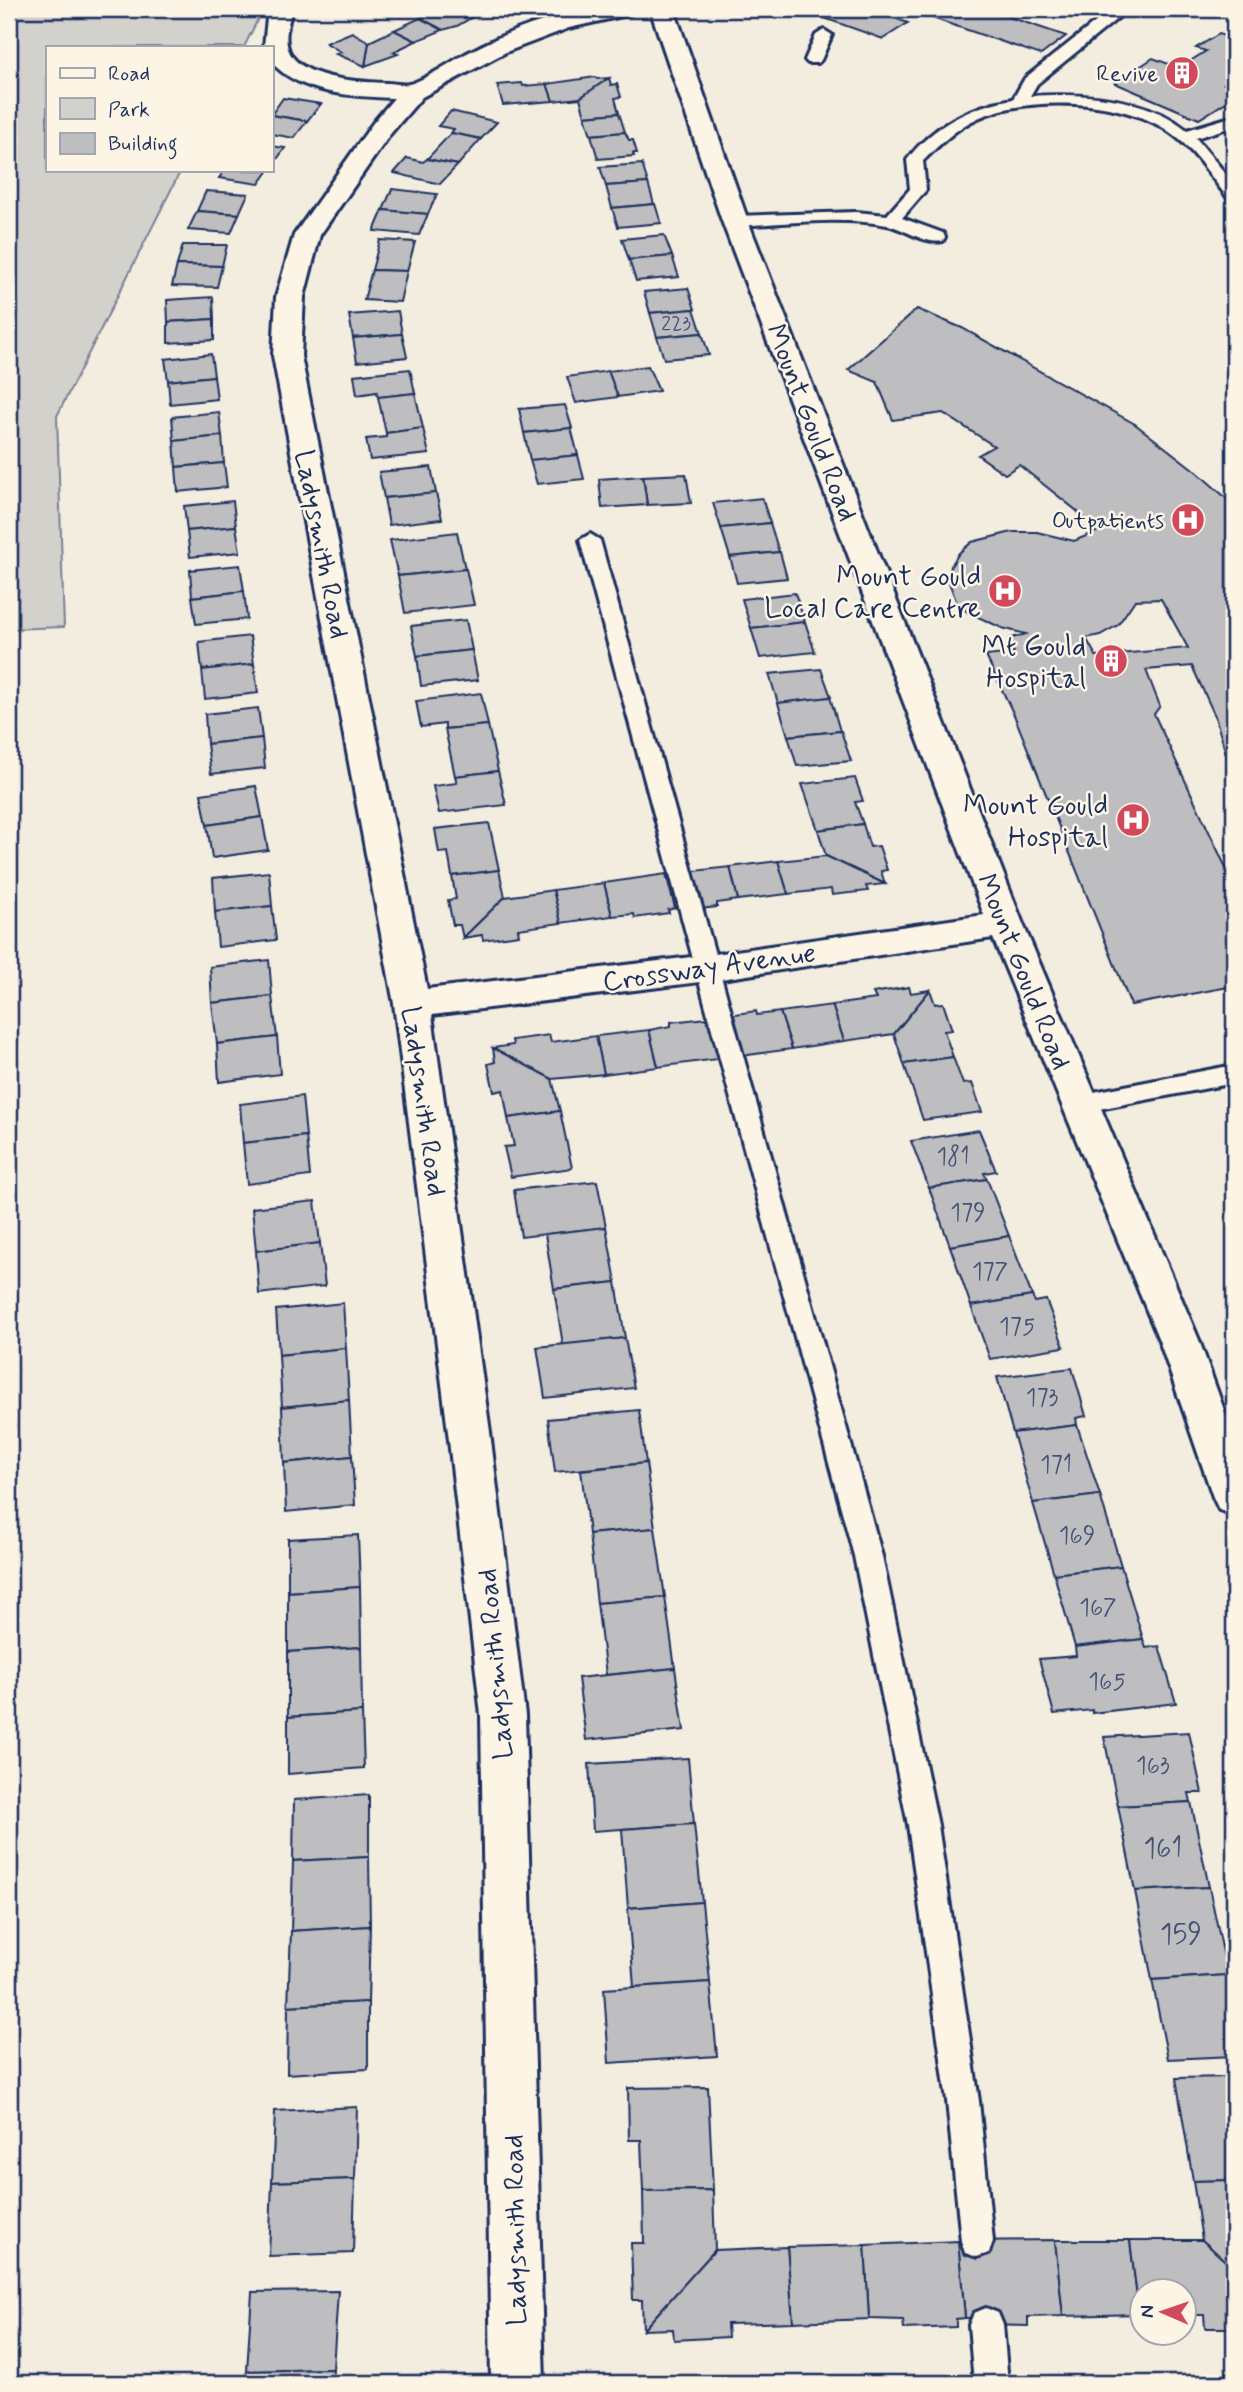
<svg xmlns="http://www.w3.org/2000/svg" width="1243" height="2392" font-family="Mynerve,sans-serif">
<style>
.green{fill:#d3d1cc;stroke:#778095;stroke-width:2}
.building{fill:#bebec0;stroke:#1b2f5e;stroke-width:2;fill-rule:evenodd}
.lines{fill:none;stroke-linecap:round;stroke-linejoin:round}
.service-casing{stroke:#1b2f5e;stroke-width:6}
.minor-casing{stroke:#1b2f5e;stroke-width:6}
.service{fill:#fcf5e5;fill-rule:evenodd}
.minor{fill:#fcf5e5;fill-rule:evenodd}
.labels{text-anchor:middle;stroke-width:5;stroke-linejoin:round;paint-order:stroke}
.far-number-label{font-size:21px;fill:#445376}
.far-poi-label{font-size:23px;fill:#1b2f5e;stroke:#fcf5e5;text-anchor:end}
.number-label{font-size:24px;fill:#445376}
.street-label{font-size:28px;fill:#1b2f5e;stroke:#fcf5e5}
.poi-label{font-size:28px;fill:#1b2f5e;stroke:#fcf5e5;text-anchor:end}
.near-number-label{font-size:28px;fill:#445376}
</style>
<rect width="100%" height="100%" fill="#f3ede0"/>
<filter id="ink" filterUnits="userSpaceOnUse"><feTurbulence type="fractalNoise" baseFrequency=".0143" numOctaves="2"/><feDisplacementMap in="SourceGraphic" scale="14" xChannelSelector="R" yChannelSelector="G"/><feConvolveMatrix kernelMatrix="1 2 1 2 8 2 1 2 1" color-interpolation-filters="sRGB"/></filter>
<g filter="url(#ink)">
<path class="green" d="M9,9H263L244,47H47V170H181L57,416L64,627L9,629Z"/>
<g class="building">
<path d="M442,9H465L476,15L457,26L443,30L420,18Z"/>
<path d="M799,9H869L908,23L883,39Z"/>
<path d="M927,9H985L1066,36L1041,55L920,14Z"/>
<path d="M420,18L443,30L416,41L394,30Z"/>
<path d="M394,30L416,41L393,52L398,54L365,66L369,42Z"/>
<path d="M352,32L369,42L365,66L336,54L341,52L326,43Z"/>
<path d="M1219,34L1234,40V78L1224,84L1234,89V97L1199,119L1115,83L1153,58L1179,68L1206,51L1196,48Z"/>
<path d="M595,77L597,79L609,78L580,98L553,101L547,84Z"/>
<path d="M609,78L611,85L617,84L621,97L615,98L619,113L585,116L580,98Z"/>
<path d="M522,83L523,86L547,84L553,101L503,105L497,85Z"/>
<path d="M283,98L321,104L307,121L271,115Z"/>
<path d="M451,111L497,122L481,139L451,133L454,129L438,126Z"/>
<path d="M619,113L625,132L591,135L585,116Z"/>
<path d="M271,115L307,121L294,138L271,134Z"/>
<path d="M625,132L629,140H633L637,153H633L634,156L598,159L591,135Z"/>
<path d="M451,133L481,139L458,165L427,159Z"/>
<path d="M271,146L285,148L272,166H271Z"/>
<path d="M407,158L423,162L427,159L458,165L440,184L394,173Z"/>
<path d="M642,164L648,183L606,186L600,167Z"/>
<path d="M225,170H269L259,184L219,178Z"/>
<path d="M648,183L654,204L612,208L606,186Z"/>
<path d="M392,189L437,194L428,214L383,210Z"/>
<path d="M206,191L248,194L239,214L197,211Z"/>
<path d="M655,204L661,223L618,227L612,208Z"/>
<path d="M383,210L428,214L419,235L374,231Z"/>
<path d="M197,211L239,214L231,233L188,230Z"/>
<path d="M664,235L672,256L629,260L622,239Z"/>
<path d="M380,240L415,242L407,271L372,270Z"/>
<path d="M183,245H227L222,266L177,265Z"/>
<path d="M672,256L679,277L636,281L629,260Z"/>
<path d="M177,265L222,266L217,287L172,286Z"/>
<path d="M372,270L407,271L400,302L364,300Z"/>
<path d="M688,288L695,309L650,313L644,292Z"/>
<path d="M213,297L214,319L168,322L167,300Z"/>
<path d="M694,309L702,333L657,337L650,313Z"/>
<path d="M917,309L962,328L1135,424L1197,472L1234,505V782L1215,716L1192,666L1146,670L1160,706L1154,714L1234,885V968L1231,969L1234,986L1131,1005L1014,715L986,656L1014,653L1009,639L1026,634L1002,628L967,612L957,603L948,580L951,566L959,553L972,542L1012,532H1037L1074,541L1096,532L1077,511L1019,465L1005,474L978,455L994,446L943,413L893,420L877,382L848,370ZM1161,599L1188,648L1096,656L1086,638L1100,635L1118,625L1135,600Z"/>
<path d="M398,311L402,334L353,338L349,315Z"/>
<path d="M214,319V340L168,343V322Z"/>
<path d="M702,333L709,355L664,359L657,337Z"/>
<path d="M402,334L407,357L357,362L353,338Z"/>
<path d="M211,354L214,376L168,381L165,359Z"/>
<path d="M648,366L659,391L618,397L608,371Z"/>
<path d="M410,369L415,393L378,397L377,392L357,395L354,375Z"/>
<path d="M608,371L618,397L576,403L567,377Z"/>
<path d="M214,376L217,399L170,404L168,381Z"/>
<path d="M415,393L423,428L386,433L378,397Z"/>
<path d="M565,405L572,428L524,433L519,409Z"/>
<path d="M219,412L222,436L174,441L172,417Z"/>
<path d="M423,428L429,454L370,460L366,439L386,437V433Z"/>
<path d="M571,428L578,455L530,460L524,433Z"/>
<path d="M222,436L224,463L176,467L174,441Z"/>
<path d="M578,455L584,479L537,484L530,460Z"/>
<path d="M224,463L227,487L178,492L176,467Z"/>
<path d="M431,467L436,493L384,498L379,472Z"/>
<path d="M686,474L691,503L647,505L643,476Z"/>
<path d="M643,476L647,505L602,508L599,479Z"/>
<path d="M436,493L442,519L389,525L384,498Z"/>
<path d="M762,498L770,523L721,528L713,503Z"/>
<path d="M233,501L236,526L187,531L184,506Z"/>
<path d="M770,523L779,552L730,557L721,528Z"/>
<path d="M236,526L240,552L190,557L187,531Z"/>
<path d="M457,532L465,569L398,576L390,540Z"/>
<path d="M780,552L787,578L737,583L730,557Z"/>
<path d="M240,565L244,591L192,597L190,570Z"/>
<path d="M466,569L474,605L405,613L398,576Z"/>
<path d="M244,591L247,619L196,624L192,597Z"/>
<path d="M795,593L805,622L751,628L742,599Z"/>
<path d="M466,620L472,650L417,656L411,626Z"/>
<path d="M805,622L815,652L760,658L751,628Z"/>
<path d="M250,636L254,664L202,670L199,642Z"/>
<path d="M472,650L478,680L421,686L417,656Z"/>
<path d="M254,664L258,693L205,699L202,670Z"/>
<path d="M821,669L831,697L778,703L769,674Z"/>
<path d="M481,693L488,725L445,729V724L421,727L416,701Z"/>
<path d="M830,697L840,731L788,736L778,703Z"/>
<path d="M258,708L262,738L207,744L205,714Z"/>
<path d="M488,725L498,771L455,776L445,729Z"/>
<path d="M841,731L851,761L797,766L788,736Z"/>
<path d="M262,738L265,768L211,774L207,744Z"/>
<path d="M498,771L506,805L439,813L433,786L457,783L455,776Z"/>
<path d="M855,778L863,801L855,802L863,824L818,830L802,784Z"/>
<path d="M256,786L262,817L207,825L201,794Z"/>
<path d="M262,817L268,850L212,858L207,825Z"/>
<path d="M489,823L499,870L452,876L448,852L439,853L435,829Z"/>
<path d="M863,824L870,847L879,846L887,870L881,871L885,884L826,856L818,830Z"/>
<path d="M826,856L885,884L866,886L868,891L832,895L831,889L788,894L778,861Z"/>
<path d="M778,861L788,894L738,900L730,867Z"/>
<path d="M730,867L738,900L717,903V907L682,911V907L675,908L666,874Z"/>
<path d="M499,870L505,897L463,938L460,925H453L448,900L456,899L452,876Z"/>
<path d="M269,872L272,906L215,912L213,878Z"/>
<path d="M666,874L675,908L668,910L669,913L635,918L634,914L612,916L604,883Z"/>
<path d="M604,883L612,916L561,923L553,890Z"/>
<path d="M553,890L561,923L518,929L519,935L483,940L482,935L463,938L505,897Z"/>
<path d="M272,906L276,940L218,947L215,912Z"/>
<path d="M269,960L272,996L212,1003L210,967Z"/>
<path d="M909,987L911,993L930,990L894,1034L844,1041L832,1005L876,999L873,993Z"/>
<path d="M930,990L935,1004L943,1003L952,1030L944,1031L953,1057L904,1064L894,1034Z"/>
<path d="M272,996L277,1037L217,1044L212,1003Z"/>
<path d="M832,1005L844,1041L792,1049L780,1012Z"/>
<path d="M756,1011L757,1015L780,1012L792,1049L725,1058L721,1016Z"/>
<path d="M707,1018V1022L715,1021L725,1058L658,1067L649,1030L671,1026V1022Z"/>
<path d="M649,1030L658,1067L604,1074L596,1036Z"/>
<path d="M549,1035L551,1042L596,1036L604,1074L552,1079L493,1048L513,1045L512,1040Z"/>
<path d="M277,1037L280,1074L219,1082L217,1044Z"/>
<path d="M493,1048L552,1079L560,1111L508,1118L503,1090L494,1092L488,1064L495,1062Z"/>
<path d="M953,1057L963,1084L972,1083L982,1112L923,1120L904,1064Z"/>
<path d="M302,1096L306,1136L243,1143L240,1104Z"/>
<path d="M560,1111L572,1168L511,1177L504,1147L514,1146L508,1118Z"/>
<path d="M979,1130L996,1171L984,1173L987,1179L929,1188L911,1141Z"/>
<path d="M306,1136L310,1176L247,1184L243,1143Z"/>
<path d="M987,1179L1009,1236L950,1246L929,1188Z"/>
<path d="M597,1181L606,1227L521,1237L514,1190Z"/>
<path d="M315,1201L320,1243L256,1251L252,1208Z"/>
<path d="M606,1227L616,1282L554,1289L545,1234Z"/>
<path d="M1009,1236L1032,1296L971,1306L950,1246Z"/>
<path d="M320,1243L325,1286L259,1294L256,1251Z"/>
<path d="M616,1282L625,1338L563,1345L554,1289Z"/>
<path d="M1032,1296L1035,1302L1046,1300L1064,1347L990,1359L971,1306Z"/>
<path d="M343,1303L346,1348L279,1355L276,1310Z"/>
<path d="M625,1338L634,1388L545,1398L537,1347Z"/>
<path d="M346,1348L349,1400L282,1407L279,1355Z"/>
<path d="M1072,1368L1086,1416L1076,1418L1077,1425L1013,1433L997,1377Z"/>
<path d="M349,1400L352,1456L284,1463L282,1407Z"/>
<path d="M639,1410L646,1463L555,1472L548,1419Z"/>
<path d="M1077,1425L1100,1495L1033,1503L1013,1433Z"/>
<path d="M352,1456L355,1505L286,1512L284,1463Z"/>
<path d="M646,1463L655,1528L589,1534L581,1470Z"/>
<path d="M1100,1495L1121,1566L1054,1574L1033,1503Z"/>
<path d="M655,1528L665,1597L597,1603L589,1534Z"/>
<path d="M358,1535L360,1587L288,1592V1539Z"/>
<path d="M1121,1566L1143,1639L1075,1647L1054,1574Z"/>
<path d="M360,1587L361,1647L288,1652V1592Z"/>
<path d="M665,1597L675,1668L606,1675L597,1603Z"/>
<path d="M1143,1639L1146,1648L1159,1646L1176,1703L1092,1713V1710L1054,1714L1039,1659L1076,1656L1075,1647Z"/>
<path d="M361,1647L362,1712L288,1717V1652Z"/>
<path d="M675,1668L684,1730L586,1740L578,1678Z"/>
<path d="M362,1712L364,1768L288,1774V1717Z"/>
<path d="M1189,1732L1202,1793H1189L1191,1802L1118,1806L1104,1737Z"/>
<path d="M688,1758L694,1824L593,1831L589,1764Z"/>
<path d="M369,1795V1857L293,1861L294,1800Z"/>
<path d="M1191,1802L1209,1887L1135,1891L1118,1806Z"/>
<path d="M694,1824L702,1902L628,1908L622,1829Z"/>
<path d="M369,1857L370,1926L291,1931L293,1861Z"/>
<path d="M1209,1887L1228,1975L1152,1980L1135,1891Z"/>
<path d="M702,1902L710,1982L634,1987L628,1908Z"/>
<path d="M370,1926L368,2002L288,2006L291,1931Z"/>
<path d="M1228,1975L1231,1985H1234V2056L1168,2059L1152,1980Z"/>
<path d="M710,1982L717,2056L609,2063L604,1989Z"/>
<path d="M368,2002V2069L287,2074L288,2006Z"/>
<path d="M1234,2077V2180L1193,2181L1176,2078Z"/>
<path d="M708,2087L713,2190L643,2191L641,2140H629L628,2088Z"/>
<path d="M357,2107L355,2179L272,2182L275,2111Z"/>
<path d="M355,2179L353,2253L269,2256L272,2182Z"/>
<path d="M1234,2180V2269L1202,2240L1193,2181Z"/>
<path d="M713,2190L715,2250L643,2330L642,2300H633L631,2243H644L643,2191Z"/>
<path d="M1055,2240L1063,2316L1028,2317V2326L986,2325L977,2318H965L958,2241Z"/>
<path d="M1055,2240H1130L1139,2314L1063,2316Z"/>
<path d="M1130,2240H1202L1234,2269V2328H1205L1204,2315H1184V2290H1142V2314H1139Z"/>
<path d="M958,2241L965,2318L956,2319V2327L904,2329L903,2320L869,2319L865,2245Z"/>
<path d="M865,2245L869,2319L793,2322L787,2247Z"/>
<path d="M787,2247L793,2322L727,2324L728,2337L674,2340L673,2329L643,2330L715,2250Z"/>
<path d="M338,2291L333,2369L247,2371L252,2292Z"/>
<path d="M333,2369L332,2383H246L247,2371Z"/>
</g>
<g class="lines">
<g class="service-casing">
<g id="service">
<path d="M1112,9H1129L1037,84L1030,96C1081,93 1146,96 1187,130L1234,116V126L1196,138L1234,184V199L1228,198C1210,176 1194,149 1171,133C1125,99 1030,95 978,118C956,128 940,144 923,161L926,190L902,218L943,233L945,237L943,241C925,245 904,228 887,225C838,216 784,224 735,226L727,221L735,216L856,212L887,215L910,189L907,160C933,125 971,106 1013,99L1025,78Z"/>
<path d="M824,30L832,35L821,60L818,63H808L805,60L816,35Z"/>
<path d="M590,534L600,540L882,1556L938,1825L979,2101L993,2241L989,2253L977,2257L965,2253L961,2241L947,2101L908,1825L854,1556L580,540Z"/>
<path d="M1234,1065V1083L1078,1113L1070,1110L1066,1104L1070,1098L1078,1095Z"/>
<path d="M986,2308L998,2313L1003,2325L1008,2383H974L969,2325L974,2313Z"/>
</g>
</g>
<g class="minor-casing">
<path id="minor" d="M268,9H292C289,21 283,38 289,51C302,80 361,82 388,83C394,83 403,86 409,84C424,81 455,59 471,51C522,24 577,6 635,9L631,14L569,28L506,52L422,97L391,133L320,235L304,297L301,356L427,989L708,955L984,915L722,221L650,9H674L748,221L1023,924L1199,1340L1234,1438V1515L1219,1510L1213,1497L1159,1340L993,938L708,981L432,1015L490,1432L525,1715L544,2383H491L481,1715L448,1432L394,1004L273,356L276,297L294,235L373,123L394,98C352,96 302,95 271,62V47L264,46Z"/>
</g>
<use href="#service" class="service"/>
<use href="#minor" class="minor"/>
</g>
</g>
<defs>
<g id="building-disc" transform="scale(1.75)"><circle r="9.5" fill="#d1495b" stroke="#fcf5e5"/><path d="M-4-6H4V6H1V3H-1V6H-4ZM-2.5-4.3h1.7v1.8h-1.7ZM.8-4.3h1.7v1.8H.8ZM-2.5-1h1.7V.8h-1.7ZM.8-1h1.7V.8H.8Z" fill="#fff"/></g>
<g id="hospital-disc" transform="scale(1.75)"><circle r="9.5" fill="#d1495b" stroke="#fcf5e5"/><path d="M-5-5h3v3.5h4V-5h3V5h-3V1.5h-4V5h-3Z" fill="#fff"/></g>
</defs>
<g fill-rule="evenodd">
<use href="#building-disc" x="1182" y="73"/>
<use href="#hospital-disc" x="1188" y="520"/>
<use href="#hospital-disc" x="1005" y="591"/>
<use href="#building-disc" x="1111" y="661"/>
<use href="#hospital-disc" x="1133" y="820"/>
</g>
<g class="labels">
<g class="far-number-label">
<text x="676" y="330">223</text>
</g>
<g class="far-poi-label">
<text x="1158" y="81">Revive</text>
<text x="1164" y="528">Outpatients</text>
</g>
<g class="number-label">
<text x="953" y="1164">181</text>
<text x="968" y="1220">179</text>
<text x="990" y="1279">177</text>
<text x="1017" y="1334">175</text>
<text x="1042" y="1405">173</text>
<text x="1056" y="1472">171</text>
<text x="1077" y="1543">169</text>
<text x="1098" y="1615">167</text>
<text x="1107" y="1689">165</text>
<text x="1153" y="1773">163</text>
</g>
<g class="street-label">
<text transform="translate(813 422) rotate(69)" y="10">Mount Gould Road</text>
<text transform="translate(323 544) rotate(79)" y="10">Ladysmith Road</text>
<text transform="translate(709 966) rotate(-8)" y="10">Crossway Avenue</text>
<text transform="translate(1025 971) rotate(68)" y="10">Mount Gould Road</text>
<text transform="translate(425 1101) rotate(82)" y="10">Ladysmith Road</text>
<text transform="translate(494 1664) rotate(-95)" y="10">Ladysmith Road</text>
<text transform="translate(514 2230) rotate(-91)" y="10">Ladysmith Road</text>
</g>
<g class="poi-label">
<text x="981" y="585">Mount Gould<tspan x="981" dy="32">Local Care Centre</tspan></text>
<text x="1086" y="655">Mt Gould<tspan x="1086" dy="32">Hospital</tspan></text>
<text x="1108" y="814">Mount Gould<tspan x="1108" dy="32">Hospital</tspan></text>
</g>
<g class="near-number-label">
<text x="1163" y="1857">161</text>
<text x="1181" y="1943">159</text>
</g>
</g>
<rect width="1243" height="2392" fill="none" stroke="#fcf5e5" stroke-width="35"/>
<rect x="18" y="18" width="1208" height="2357" fill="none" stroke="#1b2f5e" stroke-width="2.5" filter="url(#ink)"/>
<rect x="46" y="46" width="228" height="126" fill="#fcf5e5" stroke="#a2a6af" stroke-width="2"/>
<rect x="60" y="68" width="35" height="10" fill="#fcf5e5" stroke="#a2a6af" stroke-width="2"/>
<text x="108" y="80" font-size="21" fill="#1b2f5e">Road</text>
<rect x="60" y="98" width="35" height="21" fill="#d3d1cc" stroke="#a2a6af" stroke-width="2"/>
<text x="108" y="116" font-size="21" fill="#1b2f5e">Park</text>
<rect x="60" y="133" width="35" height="21" fill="#bebec0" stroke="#a2a6af" stroke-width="2"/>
<text x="108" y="150" font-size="21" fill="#1b2f5e">Building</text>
<g transform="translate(1163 2312) rotate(272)"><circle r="33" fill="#fcf5e5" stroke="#a2a6af" stroke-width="2"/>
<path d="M0-5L12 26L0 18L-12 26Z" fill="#d1495b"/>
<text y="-10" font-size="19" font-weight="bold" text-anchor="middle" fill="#1b2f5e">N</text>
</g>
</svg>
